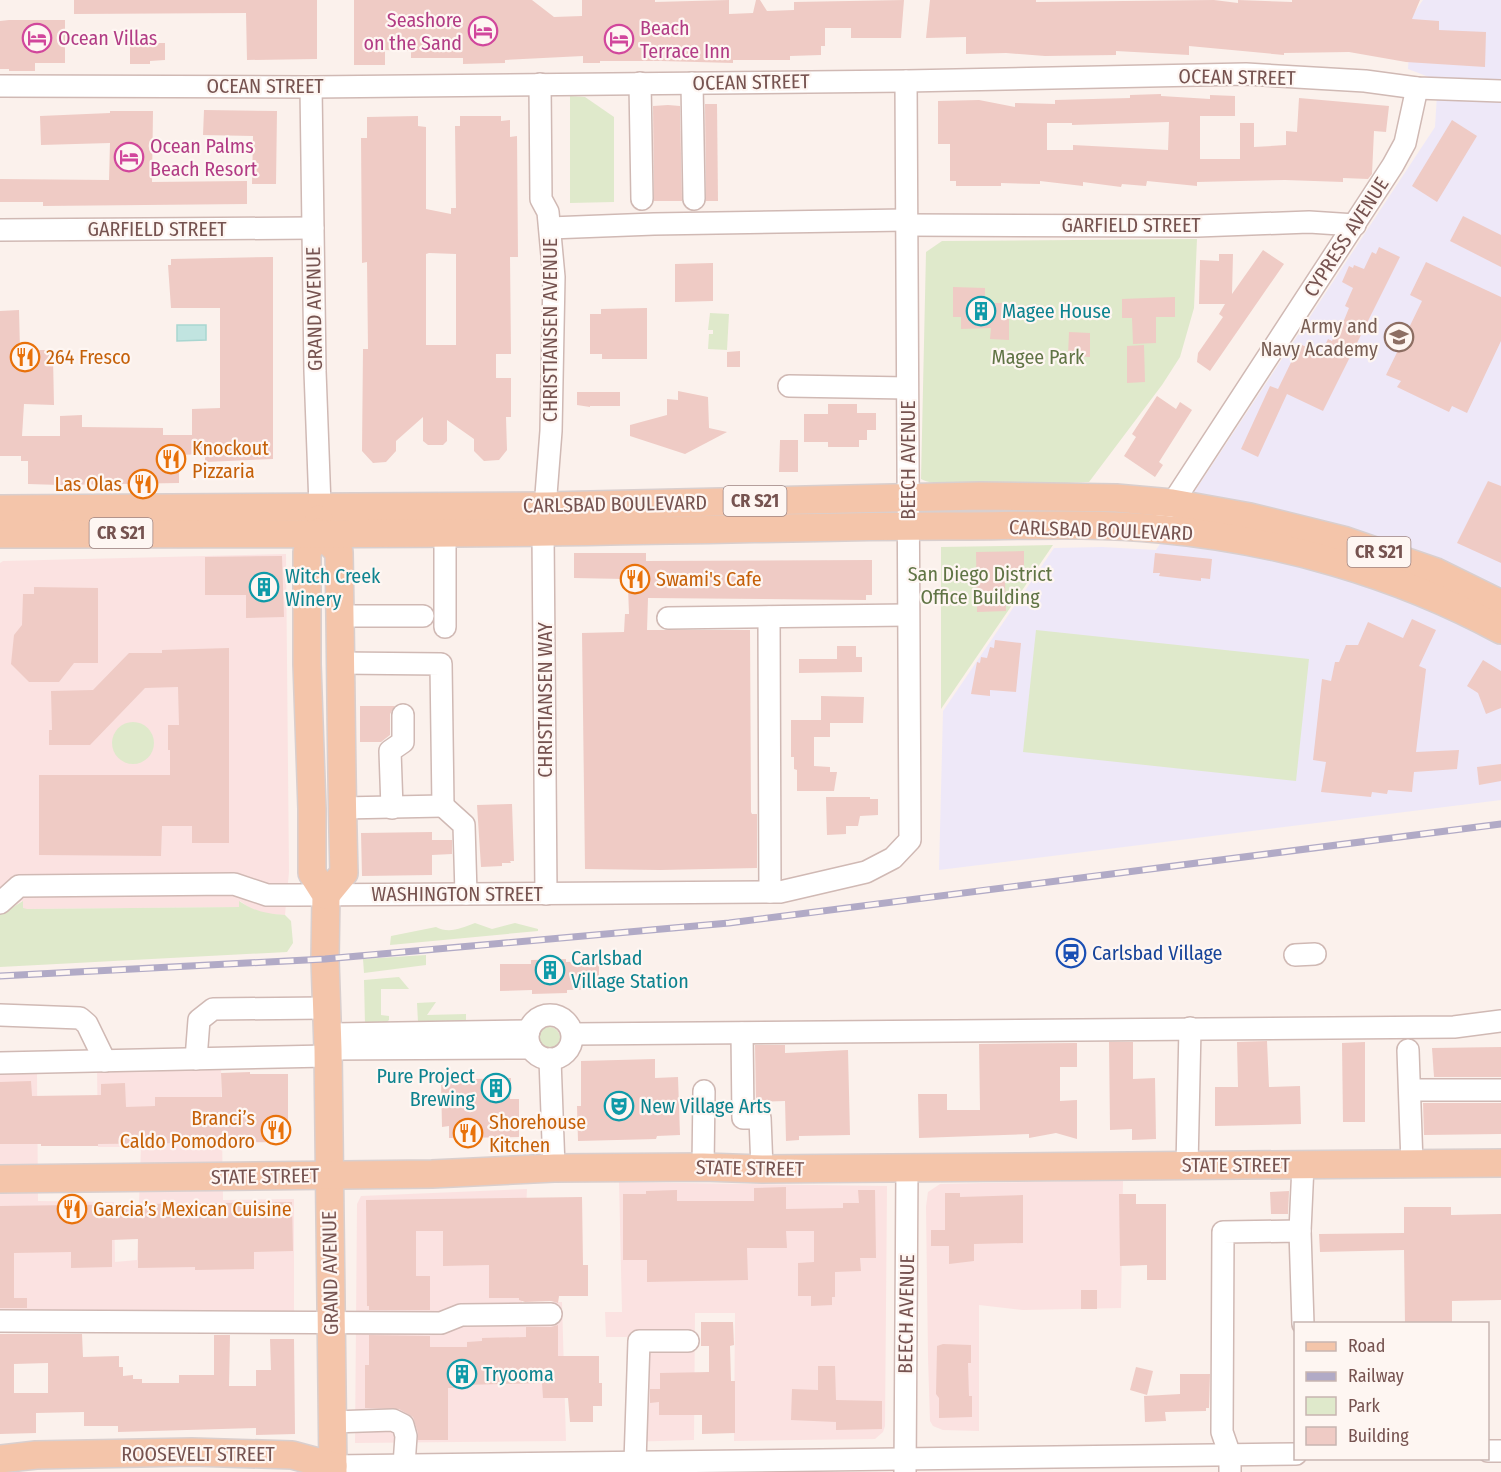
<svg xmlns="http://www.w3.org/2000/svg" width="1501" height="1472" font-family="'Fira Sans Condensed',sans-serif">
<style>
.commercial{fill:#fbe2e1}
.education{fill:#eee8f8}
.green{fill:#dfe9cb}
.water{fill:#c1e4e0;stroke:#a8d6d0;stroke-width:1.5}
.building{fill:#efcbc5;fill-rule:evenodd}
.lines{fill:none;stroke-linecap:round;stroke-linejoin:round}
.minor-casing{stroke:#d0b9b4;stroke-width:24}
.major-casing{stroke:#d9cfce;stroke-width:30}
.minor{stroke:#fff;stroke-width:21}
.major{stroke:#f4c5aa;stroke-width:27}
.rail-casing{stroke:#b1aac6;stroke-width:7}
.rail{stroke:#fef6f2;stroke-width:4.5;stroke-dasharray:14;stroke-linecap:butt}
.labels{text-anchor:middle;stroke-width:4.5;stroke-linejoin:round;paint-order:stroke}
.shield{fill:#fef6f2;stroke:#9f8481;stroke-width:1.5}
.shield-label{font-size:18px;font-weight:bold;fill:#765350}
.hotel-label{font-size:20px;fill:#b23c85;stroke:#fef6f2;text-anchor:start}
.street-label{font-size:20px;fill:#765350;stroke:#fef6f2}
.culture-label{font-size:20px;fill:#0d838f;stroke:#fef6f2;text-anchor:start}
.education-label{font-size:20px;fill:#785e54;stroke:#fef6f2;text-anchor:end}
.food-label{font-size:20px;fill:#c56008;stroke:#fef6f2;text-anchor:start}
.park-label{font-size:20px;fill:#607445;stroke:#fef6f2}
.transit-label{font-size:20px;fill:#164399;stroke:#fef6f2;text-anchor:start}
</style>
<rect width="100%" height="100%" fill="#fbf1ec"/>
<g class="commercial">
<path d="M286,554L289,872L285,915L265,914L250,908L240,901L239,907L27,909H23L22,901L0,915V563L3,561Z"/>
<path d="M221,1064L223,1200L294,1199V1315L0,1318V1074H37L38,1201L114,1202L115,1262L137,1260L141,1147H98L97,1067Z"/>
<path d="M1123,1180L1121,1308L1023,1310L979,1305V1431L943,1430L933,1426L930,1421L928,1357L926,1207L928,1192L940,1184Z"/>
<path d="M619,1182L887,1186L885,1426L883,1432L875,1439L734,1441L735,1313H695L694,1440L626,1442L627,1337H606L605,1312H622Z"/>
<path d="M527,1189L522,1303L562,1302L566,1441L355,1443L357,1204L361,1196Z"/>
</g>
<path class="education" d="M1423,0H1501V800L939,870L943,711L1054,548L1102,547L1156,550L1435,127L1438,78L1429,77L1408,69L1410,34H1399Z"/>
<g class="green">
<path d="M570,96L585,97L614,117V202L570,203Z"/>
<path d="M1197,239L1194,308L1180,357L1162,385L1089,482C1054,483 947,493 921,479L926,252L942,241Z"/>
<path d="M710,313L729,314L727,350L708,349L709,334H713V330H708Z"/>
<path d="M1053,545L941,709V547Z"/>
<path d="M1036,630L1309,659L1296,781L1023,752Z"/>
<circle cx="133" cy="743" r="21"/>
<path d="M23,901V908L27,909L239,907V901C254,911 266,914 285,915L291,921L293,943L287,952L0,967V915Z"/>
<path d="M475,923L492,929L515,923L538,929V931L390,945L391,936L436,927C449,934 462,928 475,923Z"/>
<path d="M426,955V965L364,973L363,959Z"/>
<path d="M399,977L409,989H381V1015L389,1016V1020L386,1023L365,1024L364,980Z"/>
<path d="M436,1002L427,1015L466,1014V1022H418L417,1003Z"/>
<circle cx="549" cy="1038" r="11"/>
</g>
<path class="water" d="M177,325H206V340L177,341Z"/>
<g class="building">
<path d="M74,0H317V59L247,60L246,13L74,14Z"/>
<path d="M354,0H532L554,17L582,16V0H655V2L729,0V14L753,13L756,0H760L767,11L794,10V2L904,0L901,38H851V28H825V46H821V55L790,56V60H733V63L661,61H600V63H583V56L505,60V63L463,64V58H411V51L385,50V65H354Z"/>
<path d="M930,0H1036V2L1214,0L1238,3V0L1292,2V0H1420L1412,19L1439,21V30L1486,32L1485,67L1406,62L1349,52L1284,53V55L1189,46V55L1116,51V55L1045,56L1006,53L966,54V37L926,38Z"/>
<path d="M9,20H65V63H35V71H9V69H0V21Z"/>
<path d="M130,43H165V60L150,61V64H130Z"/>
<path d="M1161,94V96L1210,99V95L1235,96V116H1200V159H1240V123H1254V147L1286,145V131L1297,132L1299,98L1389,106L1386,132L1374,131L1372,174L1368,179L1343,178V182L1285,180L1197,182V186L1147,181L1146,186L1122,184L1121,187L1083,182V186L1040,181V184L1001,183V186H956V181H950V144H938V101L979,100L1015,107V103L1055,104V100L1130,98V95ZM1169,122L1168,150L1073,145V150H1047V123H1072V125Z"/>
<path d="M705,104H717L718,201H706Z"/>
<path d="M668,105L680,106L682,201H654L653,106Z"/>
<path d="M204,110L277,111L276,184H252L253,136L203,135Z"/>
<path d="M110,111H153L152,182L247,181V204L43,206V202H0V179L109,180L110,143L41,145L40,116L110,113Z"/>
<path d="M418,116V126L426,127V209L451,214V208H456L455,126H460V116H501V121L510,120V137L517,136L518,257H510L511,354H496V378H511V417H506L507,450L499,460L484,461L474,451V439L447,420V441L443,445H428L423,441V417L396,441V451L386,462L373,463L362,451L363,349H368L367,262L362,263L361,138H367V117ZM429,253L456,254V345H426V254Z"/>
<path d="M1452,120L1477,136L1437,202L1412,186Z"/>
<path d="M1463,216L1501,235V267L1450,241Z"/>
<path d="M1379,247L1400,257L1323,411L1287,394L1258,457L1241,449L1270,386L1278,389L1300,344L1321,354L1328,339L1332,341L1335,334L1338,335L1349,308L1345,306L1353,288L1342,282L1349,266L1353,268L1354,265L1364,269L1372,252L1376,254Z"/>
<path d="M1263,250L1284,264L1210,371L1197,362L1198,353L1223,317L1219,314L1225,304H1199L1200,260L1219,261V254H1233L1232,294Z"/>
<path d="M273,257V459L205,462V454L179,455V483L60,485L28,484V461H21V456H0V311L19,310L20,350H49L50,358L53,357L54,405L24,404L22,436H60V416L82,415V427L163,428V435H192V409L220,408V308H171L168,265H171V259Z"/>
<path d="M1426,262L1501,297V341L1467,413L1452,406L1449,412L1397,387L1401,381L1386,375L1422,301L1410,295Z"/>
<path d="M713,263V301L675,302V264Z"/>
<path d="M953,287L985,288V303H1009V340L990,339L991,328L961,329V317H953Z"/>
<path d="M1175,297V317H1156V343L1133,344L1132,318H1122V299Z"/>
<path d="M647,308V359H602V354H590V314H601V309Z"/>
<path d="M1069,332L1090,333V357L1068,356Z"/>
<path d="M1144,345L1145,382L1127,383V346Z"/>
<path d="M740,351V367H727V352Z"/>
<path d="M678,391L708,397L709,428L727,432L685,454L630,436V425L667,415V399L678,400Z"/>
<path d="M577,392H620V406H590V407L577,405Z"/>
<path d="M1157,396L1176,409L1180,402L1192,410L1159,462L1163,465L1155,477L1124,456L1136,437L1132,434Z"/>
<path d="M828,404H857V413H876V430H867V440H859V447H828V442H804V414H828Z"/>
<path d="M780,440H798V472H779Z"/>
<path d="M1488,481L1501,486V563L1457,543Z"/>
<path d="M1024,551V581L1005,582L1006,611L977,612L976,552Z"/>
<path d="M574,553H646V561L872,560V595H866V600L648,598L647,630H750L751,812L752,814H757V868L660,870L585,869L582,633L624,632L625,614H629L628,587H623L624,579L574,578Z"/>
<path d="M1155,553L1212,559L1210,579L1201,578V581L1159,576L1160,573H1153Z"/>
<path d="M282,556L284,617L246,618V595H205V557Z"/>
<path d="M34,587L98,588V663H74L59,682H29L11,664L14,635L22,625L23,594H34Z"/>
<path d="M1412,619L1436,630L1419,666L1426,669L1416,752L1459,750L1457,769L1414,772L1412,792L1388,790L1387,794L1372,792L1371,797L1321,792L1326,762L1313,760L1322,679L1331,681L1335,662H1339L1346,645H1358L1368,622L1403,638Z"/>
<path d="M995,640L1021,643L1016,692L990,690V696L971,694L977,662L980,663L981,657L987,658L990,647L994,648Z"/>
<path d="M837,646H856V657H862V672L799,673V659H837Z"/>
<path d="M229,648V843H192V826H162L161,856L39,855V775H170V750H168V725H179L178,687L145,688L90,745H49V730H52L51,691L93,690L129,653H162V650Z"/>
<path d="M1483,660L1501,671V708L1486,714L1478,693L1467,686Z"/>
<path d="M821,696L864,697L863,723H830V737H814V766L830,767V772H837L834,791H797V770L794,769V757H791V720H821Z"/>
<path d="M360,706H395L390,714V735L381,742H360Z"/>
<path d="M1501,764V781L1479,785L1477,767Z"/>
<path d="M826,797H870V799H878V815L860,816L858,826H846V834L827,835Z"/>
<path d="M512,804L514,861H510L511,863H502V866L481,867L477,805Z"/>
<path d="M432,832V840H452V854L432,855V875L362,876L361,833Z"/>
<path d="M566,959V962L599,961V989L567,990V993L532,994V990L500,991V964H531V960Z"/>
<path d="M1267,1041L1269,1087L1300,1086L1301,1124L1215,1126V1087H1238L1237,1042Z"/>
<path d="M1109,1042H1133V1079L1155,1078L1156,1139L1132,1140V1129L1110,1130Z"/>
<path d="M1365,1042V1122H1343L1342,1043Z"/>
<path d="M1077,1043V1067H1060V1101L1077,1100V1139L1056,1133L1029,1138V1134L919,1138L918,1094H947V1110H980L979,1044Z"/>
<path d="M755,1045H785V1053L848,1050L850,1135L799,1136V1140L786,1141L785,1101L756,1102Z"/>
<path d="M1501,1047V1077H1434L1432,1048Z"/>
<path d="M655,1059V1078L678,1077L680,1135L657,1136L656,1139L578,1141L577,1106H581V1061Z"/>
<path d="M250,1072V1074H288V1142L98,1144V1146H41V1144H0V1082L31,1081L32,1096L101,1095V1084L125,1083L126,1107L155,1106V1097H222L221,1073Z"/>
<path d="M511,1078L510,1099H519V1137L449,1138V1126L442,1127L441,1080Z"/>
<path d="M1423,1103H1501V1134L1424,1135Z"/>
<path d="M786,1187V1209L843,1208V1203H859L858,1190H875L876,1258H860L861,1271L835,1272V1297H832V1305L811,1306V1296H798V1263L814,1262V1231H786L787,1248H747L748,1280L647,1282V1260H623V1194H646V1191L677,1190V1201H754V1188Z"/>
<path d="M1289,1191L1288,1214H1271L1270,1192Z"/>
<path d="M945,1193H960V1197L1023,1195V1243L974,1244V1261L949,1264V1246H931V1230H945Z"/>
<path d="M1119,1194H1136V1204H1166V1280H1147V1265L1120,1266Z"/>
<path d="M582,1197L583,1265H588V1296H559L558,1303L551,1301L525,1302L519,1300V1298H489V1265L443,1266V1231H416V1276H430V1310H369V1306H367L366,1200Z"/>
<path d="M292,1202L293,1251L254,1252V1269L195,1270V1267L138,1268V1239L112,1240V1267L71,1268V1252L14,1253V1298H27V1308H0V1206Z"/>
<path d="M1404,1207H1451V1215L1501,1214V1300L1452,1301V1323H1405L1404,1250L1320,1252L1319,1234L1404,1233Z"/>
<rect x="1081" y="1290" width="16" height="19"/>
<path d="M701,1322H733L734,1345L730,1346L731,1381H735V1433L702,1434V1415H659V1402L650,1403V1389H660V1373L709,1372V1346H701Z"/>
<path d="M558,1325V1356H599V1383H602V1406H593V1422H570L568,1398H543L542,1383L465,1385V1388H448V1440H418V1433L413,1417L399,1409L365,1408V1365H369V1335L430,1336V1347H467V1342L482,1341V1338L526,1337V1327H551Z"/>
<path d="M0,1334H82L83,1357L119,1356V1367H123V1376L133,1375V1379H142V1383H179V1375H214V1335H230L229,1386H256V1370H271L270,1339H294L295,1434L256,1435V1428L118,1432V1426H84V1412L36,1413V1433L0,1434ZM48,1363V1393H14V1364Z"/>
<path d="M943,1344L971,1345V1363H968L969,1396H972V1417L939,1418V1398L936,1394L937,1346Z"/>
<path d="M818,1366H835L836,1400L882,1401V1429L836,1430V1422L791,1420L792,1389L818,1390Z"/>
<path d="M1136,1367L1153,1371L1147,1395L1130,1390Z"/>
<path d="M1180,1374H1210L1209,1408H1206V1411L1165,1412L1166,1421L1145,1422L1144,1396L1180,1394Z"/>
</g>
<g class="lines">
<g class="minor-casing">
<g id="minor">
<path d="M640,83L642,199"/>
<path d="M692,83L694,199"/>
<path d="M540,84L541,199L548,212L554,277L551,431L543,533L546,894"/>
<path d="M0,86L311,87L906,81L1246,74L1365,81L1417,88L1501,91"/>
<path d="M311,87L315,371L320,506"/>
<path d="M906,225L1197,226L1309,222L1355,225"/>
<path d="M550,228L654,224L906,220"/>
<path d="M0,230L313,228"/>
<path d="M789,386L907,388"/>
<path d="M1166,513L1393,165L1405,143L1417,88"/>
<path d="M341,616H423"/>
<path d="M769,617L770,892"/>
<path d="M668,618L908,615"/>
<path d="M445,627V533"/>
<path d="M339,663L441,664L443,806L342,808"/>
<path d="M443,806L464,825L466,894"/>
<path d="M392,808L390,751L403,742V715"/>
<path d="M0,903L19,886L234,884L267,895H295L780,892L866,872L893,858L910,840L906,81"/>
<path d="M1295,955L1315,954"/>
<path d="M0,1015L80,1018L87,1024L105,1061"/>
<circle cx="550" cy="1037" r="22"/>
<path d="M742,1033L743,1118H760L762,1169"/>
<path d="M334,1034L529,1031"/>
<path d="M572,1034L1454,1027L1501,1021"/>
<path d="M328,1049L531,1048"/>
<path d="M1408,1050L1412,1164"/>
<path d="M196,1059L199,1020L213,1009L325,1008"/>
<path d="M550,1059L554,1168"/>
<path d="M0,1063L327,1056"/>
<path d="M1410,1090H1501"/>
<path d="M1187,1166L1190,1028"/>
<path d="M703,1167L704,1091"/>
<path d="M1300,1231L1303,1165"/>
<path d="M0,1321L441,1323L461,1315L551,1314"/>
<path d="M332,1422L393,1420L403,1425L406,1436L404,1465"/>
<path d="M1488,1451H1501"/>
<path d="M635,1462L639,1341H688"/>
<path d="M333,1466L1296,1454"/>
<path d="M905,1472L907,1168"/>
<path d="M1230,1472V1455L1222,1432L1223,1232L1300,1231L1303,1324"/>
</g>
</g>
<g class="major-casing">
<g id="major">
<path d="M0,509L547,506L980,496L1116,498L1172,503L1250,517L1343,540L1436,572L1501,604"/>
<path d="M319,519V532L307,552V664L312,809V873L326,895L325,959L328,1049L333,1472"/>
<path d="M319,532L339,552C341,659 341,766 344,873L326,895"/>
<path d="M0,534C203,533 407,535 610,531C722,530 834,526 946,526C1017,526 1089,522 1160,529C1278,540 1396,573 1501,630"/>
<path d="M0,1179L432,1174L554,1168L703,1167L762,1169L1501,1163"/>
<path d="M0,1459L36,1455L192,1452L292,1455L333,1466"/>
</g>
</g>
<use href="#minor" class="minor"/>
<use href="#major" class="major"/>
<g class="rail-casing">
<path id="rail" d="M0,976L325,959L729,923L1501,824"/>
</g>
<use href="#rail" class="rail"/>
</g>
<defs>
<g id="hotel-ring" transform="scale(1.5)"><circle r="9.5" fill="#fef6f2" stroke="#d1479c" stroke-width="1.5"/><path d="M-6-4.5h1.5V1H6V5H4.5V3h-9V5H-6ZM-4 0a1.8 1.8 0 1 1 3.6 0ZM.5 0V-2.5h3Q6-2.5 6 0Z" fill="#d1479c"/></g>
<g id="building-ring" transform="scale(1.5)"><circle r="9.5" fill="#fef6f2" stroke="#0f9aa8" stroke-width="1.5"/><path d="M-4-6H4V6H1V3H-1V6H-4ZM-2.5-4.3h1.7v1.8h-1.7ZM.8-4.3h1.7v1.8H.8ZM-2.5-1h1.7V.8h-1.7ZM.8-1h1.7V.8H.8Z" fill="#0f9aa8"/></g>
<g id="school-ring" transform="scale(1.5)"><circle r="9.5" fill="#fef6f2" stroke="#8d6e63" stroke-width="1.5"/><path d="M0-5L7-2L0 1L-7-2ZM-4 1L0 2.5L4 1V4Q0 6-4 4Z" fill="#8d6e63"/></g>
<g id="restaurant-ring" transform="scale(1.5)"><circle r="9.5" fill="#fef6f2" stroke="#e8710a" stroke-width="1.5"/><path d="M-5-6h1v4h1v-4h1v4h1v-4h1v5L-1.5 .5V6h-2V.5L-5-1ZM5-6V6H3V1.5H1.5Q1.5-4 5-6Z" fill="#e8710a"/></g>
<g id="station-ring" transform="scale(1.5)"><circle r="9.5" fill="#fef6f2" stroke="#1a4fb4" stroke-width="1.5"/><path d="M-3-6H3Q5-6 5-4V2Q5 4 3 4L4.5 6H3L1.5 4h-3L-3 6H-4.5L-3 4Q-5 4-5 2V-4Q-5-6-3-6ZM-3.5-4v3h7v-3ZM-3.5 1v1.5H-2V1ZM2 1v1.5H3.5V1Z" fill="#1a4fb4"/></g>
<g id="theatre-ring" transform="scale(1.5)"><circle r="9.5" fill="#fef6f2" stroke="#0f9aa8" stroke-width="1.5"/><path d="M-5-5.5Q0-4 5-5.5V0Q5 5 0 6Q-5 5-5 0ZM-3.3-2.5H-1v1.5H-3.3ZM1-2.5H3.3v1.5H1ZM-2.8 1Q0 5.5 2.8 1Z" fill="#0f9aa8"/></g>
</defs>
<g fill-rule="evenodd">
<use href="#hotel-ring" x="483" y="31"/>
<use href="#hotel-ring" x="37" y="38"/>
<use href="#hotel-ring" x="619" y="39"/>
<use href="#hotel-ring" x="129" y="157"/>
<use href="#building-ring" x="981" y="311"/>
<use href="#school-ring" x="1399" y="337"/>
<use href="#restaurant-ring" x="25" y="357"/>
<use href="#restaurant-ring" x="171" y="459"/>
<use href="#restaurant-ring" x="143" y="484"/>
<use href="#restaurant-ring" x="635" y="579"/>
<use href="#building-ring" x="264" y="587"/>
<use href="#station-ring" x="1071" y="953"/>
<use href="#building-ring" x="550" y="970"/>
<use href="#building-ring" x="496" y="1088"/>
<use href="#theatre-ring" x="619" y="1106"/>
<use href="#restaurant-ring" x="276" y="1130"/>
<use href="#restaurant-ring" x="468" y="1133"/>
<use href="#restaurant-ring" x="72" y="1209"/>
<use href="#building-ring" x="462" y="1374"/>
</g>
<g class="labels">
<g class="shield">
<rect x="723.5" y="486" width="63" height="30" rx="4.5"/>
<rect x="89.5" y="518" width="63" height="30" rx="4.5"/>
<rect x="1347.5" y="537" width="63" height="30" rx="4.5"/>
</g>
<g class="shield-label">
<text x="755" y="507">CR S21</text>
<text x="121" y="539">CR S21</text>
<text x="1379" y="558">CR S21</text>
</g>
<g class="hotel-label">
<text x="462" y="27" text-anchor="end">Seashore<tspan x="462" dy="23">on the Sand</tspan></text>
<text x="640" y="35">Beach<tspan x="640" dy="23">Terrace Inn</tspan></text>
<text x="58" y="45">Ocean Villas</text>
<text x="150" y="153">Ocean Palms<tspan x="150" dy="23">Beach Resort</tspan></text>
</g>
<g class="street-label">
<text transform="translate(1237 77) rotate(1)" y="7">OCEAN STREET</text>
<text transform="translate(751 82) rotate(-1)" y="7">OCEAN STREET</text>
<text x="265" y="93">OCEAN STREET</text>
<text x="1131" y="232">GARFIELD STREET</text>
<text x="157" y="236">GARFIELD STREET</text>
<text transform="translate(1346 237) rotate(-57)" y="7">CYPRESS AVENUE</text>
<text transform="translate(314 309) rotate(-91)" y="7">GRAND AVENUE</text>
<text transform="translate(550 330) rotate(-90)" y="7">CHRISTIANSEN AVENUE</text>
<text transform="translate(908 460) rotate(-90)" y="7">BEECH AVENUE</text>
<text transform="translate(615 504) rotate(-1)" y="7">CARLSBAD BOULEVARD</text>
<text transform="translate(1101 530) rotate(2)" y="7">CARLSBAD BOULEVARD</text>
<text transform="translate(545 700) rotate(-90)" y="7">CHRISTIANSEN WAY</text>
<text x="457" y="901">WASHINGTON STREET</text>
<text x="1236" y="1172">STATE STREET</text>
<text transform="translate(750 1168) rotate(1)" y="7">STATE STREET</text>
<text transform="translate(265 1176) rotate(-1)" y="7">STATE STREET</text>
<text transform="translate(330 1273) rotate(-91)" y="7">GRAND AVENUE</text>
<text transform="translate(906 1314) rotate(-89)" y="7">BEECH AVENUE</text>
<text x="198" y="1461">ROOSEVELT STREET</text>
</g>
<g class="culture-label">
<text x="1002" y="318">Magee House</text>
<text x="285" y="583">Witch Creek<tspan x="285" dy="23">Winery</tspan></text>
<text x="571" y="965">Carlsbad<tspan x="571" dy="23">Village Station</tspan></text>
<text x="475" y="1083" text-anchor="end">Pure Project<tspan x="475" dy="23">Brewing</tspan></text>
<text x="640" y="1113">New Village Arts</text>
<text x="483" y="1381">Tryooma</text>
</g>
<g class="education-label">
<text x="1378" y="333">Army and<tspan x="1378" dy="23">Navy Academy</tspan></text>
</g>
<g class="food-label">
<text x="46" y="364">264 Fresco</text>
<text x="192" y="455">Knockout<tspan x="192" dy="23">Pizzaria</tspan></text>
<text x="122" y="491" text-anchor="end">Las Olas</text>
<text x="656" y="586">Swami's Cafe</text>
<text x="255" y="1125" text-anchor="end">Branci’s<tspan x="255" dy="23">Caldo Pomodoro</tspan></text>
<text x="489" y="1129">Shorehouse<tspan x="489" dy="23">Kitchen</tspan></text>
<text x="93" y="1216">Garcia’s Mexican Cuisine</text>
</g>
<g class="park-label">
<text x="1038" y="364">Magee Park</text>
<text x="980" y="581">San Diego District<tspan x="980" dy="23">Office Building</tspan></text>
</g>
<g class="transit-label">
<text x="1092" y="960">Carlsbad Village</text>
</g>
</g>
<rect x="1294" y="1322" width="195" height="138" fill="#fef6f2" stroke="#c8b5b1" stroke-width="1.5"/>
<rect x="1306" y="1342" width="30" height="9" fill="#f4c5aa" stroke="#c8b5b1" stroke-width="1.5"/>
<text x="1348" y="1352" font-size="18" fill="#765350">Road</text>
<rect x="1306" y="1372" width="30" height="9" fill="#b1aac6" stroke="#c8b5b1" stroke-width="1.5"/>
<text x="1348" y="1382" font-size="18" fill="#765350">Railway</text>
<rect x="1306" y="1397" width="30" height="18" fill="#dfe9cb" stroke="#c8b5b1" stroke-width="1.5"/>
<text x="1348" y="1412" font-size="18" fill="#765350">Park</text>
<rect x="1306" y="1427" width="30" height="18" fill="#efcbc5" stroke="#c8b5b1" stroke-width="1.5"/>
<text x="1348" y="1442" font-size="18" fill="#765350">Building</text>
</svg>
